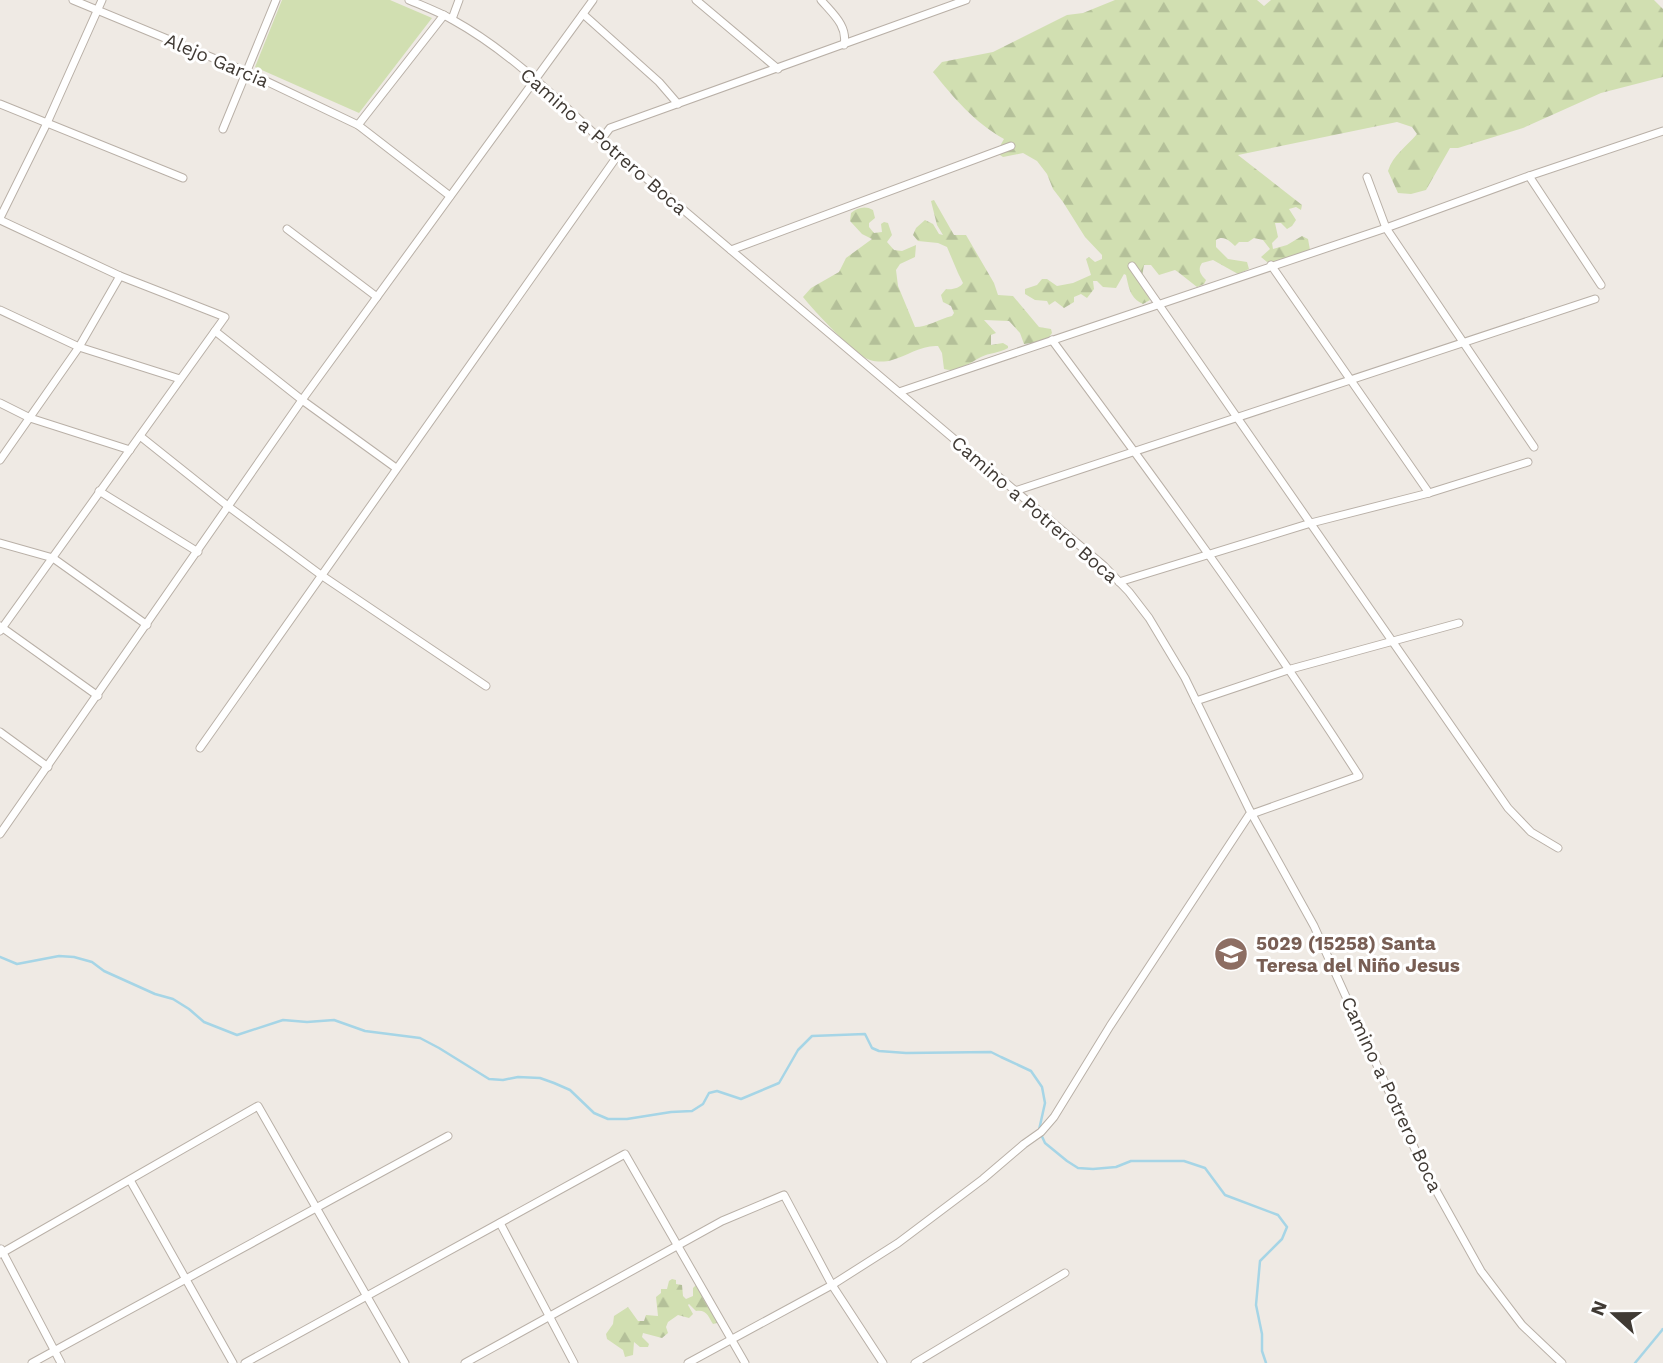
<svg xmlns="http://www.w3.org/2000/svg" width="1663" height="1363" font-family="'Work Sans',sans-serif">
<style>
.green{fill:#d1dfb1}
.forest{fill:url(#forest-firs)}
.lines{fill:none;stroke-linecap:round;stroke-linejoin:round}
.stream{stroke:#a6d5e6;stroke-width:2.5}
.street-casing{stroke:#b9b0a7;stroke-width:9}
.street{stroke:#fff;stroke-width:7}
.labels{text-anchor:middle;stroke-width:6;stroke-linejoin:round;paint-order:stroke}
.street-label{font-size:19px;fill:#403a34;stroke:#fff}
.education-label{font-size:19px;font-weight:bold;fill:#785e54;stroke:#fff;text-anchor:start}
</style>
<defs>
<pattern id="forest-firs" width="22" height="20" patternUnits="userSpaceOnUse" patternTransform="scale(1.75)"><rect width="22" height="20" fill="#d1dfb1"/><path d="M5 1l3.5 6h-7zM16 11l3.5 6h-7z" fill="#b4c099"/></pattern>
</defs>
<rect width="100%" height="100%" fill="#efeae4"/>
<path class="green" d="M282,0H390L432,18L359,113L255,67Z"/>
<g class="forest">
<path d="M1115,0H1257L1264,6L1271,0H1654L1663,9V77L1601,93L1523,128L1458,148H1450L1426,190L1411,194L1398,193L1388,171C1393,155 1406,147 1417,134L1412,127L1397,122L1238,155L1302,205L1301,210L1296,207L1289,209L1296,220L1292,226L1287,229L1281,223H1275L1278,237L1272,243L1273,249L1287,245L1302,236L1308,239L1310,250L1282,260L1267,262L1261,257L1270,249L1263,240L1254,238L1248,242H1239L1235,246C1229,241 1224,235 1216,240V247L1228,259L1247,262L1249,269L1238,274L1213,260L1202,263C1197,270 1201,275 1206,280L1204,284L1197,287L1178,272L1175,270L1159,275L1151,265H1144L1141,282L1150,300L1143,304C1130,298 1129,288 1126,275L1124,274L1116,288L1103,287L1097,281H1093L1094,289L1087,298L1081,294L1074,297V302L1064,308L1055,301L1049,305L1047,301L1035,300L1025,294V289L1037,285L1042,279H1047L1057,286L1073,283L1091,275L1086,259L1089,257L1095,262L1102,259V255L1085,237L1063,202L1053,189L1047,174L1037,161L1023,153L1003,157L1000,155V146L1004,139C974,122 954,98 933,72L942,62L993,52L1067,15L1083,13Z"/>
<path d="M934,200L954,235H966L994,283L998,295L1013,296L1039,327L1051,329L1052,333L1046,341L1024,344L1020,333L1009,321L984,320L996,333L991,335V345L1003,343L1008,346V348C999,353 989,353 981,357C969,363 958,373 944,369L942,353L938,346C921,345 907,356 892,360C886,362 876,362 870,360C856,356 813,310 803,297L811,288L839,272L846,258L872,239L862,234L850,221L851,213C857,208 865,205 873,210L875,218L869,223V227L874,233L882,232L881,224L884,222L888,223L892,235L887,242L894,250L902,251L916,245L915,257L900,264L896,270L898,286L915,327C928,327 939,319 952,316L954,313L951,306L943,302L941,295L946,289C952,290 960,288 963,283L958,273L947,247L938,243L918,241L913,235L916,228L925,220L933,224L939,234L943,235L937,225L931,201Z"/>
<path d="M672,1279L676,1280V1284L682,1285L683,1296L686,1299L693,1296V1288L696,1285L717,1319V1323L713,1324C709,1318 707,1309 696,1311L689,1304L688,1305L693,1314L689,1318L678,1315L668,1322L666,1327L668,1333L662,1338L643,1333L642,1337L649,1344L648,1347H640L634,1342L633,1355L625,1357L623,1350L607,1339L606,1334L613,1324L614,1316L628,1307L638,1321H644L646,1315L658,1316L656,1297L661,1293V1289H667L669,1281Z"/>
</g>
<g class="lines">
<g class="stream">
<path d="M0,957L17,964L59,956L74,957L92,962L104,971L155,994L173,999L189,1009L204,1022L237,1035L283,1020L307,1022L334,1020L365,1031L420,1038L439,1048L489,1079L503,1080L518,1077L540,1078L554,1083L570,1090L594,1113L608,1119H627L671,1112L692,1111L703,1104L709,1093L717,1091L741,1099L779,1083L798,1050L812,1036L865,1034L872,1048L879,1051L906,1053L991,1052L1001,1057L1031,1071L1042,1087L1045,1103L1039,1130L1045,1143L1067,1161L1078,1168L1093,1169L1116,1167L1131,1161H1184L1205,1168L1225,1195L1278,1215L1287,1227L1282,1239L1260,1261L1256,1305L1262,1334V1351L1266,1363"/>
<path d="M1635,1363L1663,1329"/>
</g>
<g class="street-casing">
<g id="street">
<path d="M73,0L247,72L358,125L450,196"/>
<path d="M409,0C423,6 439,12 453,20C509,51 555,97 601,140L1104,566L1129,592L1149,618L1185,678L1249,809L1314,926L1423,1167L1481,1271L1522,1325L1562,1363"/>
<path d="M696,0L778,69"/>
<path d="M821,0C833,14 848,26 844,45"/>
<path d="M583,14L659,82L678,104"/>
<path d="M452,19L459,0"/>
<path d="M0,104L183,178"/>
<path d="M358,125L444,15"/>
<path d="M223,129L276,0"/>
<path d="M601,140L610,128L966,0"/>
<path d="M1529,176L1601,285"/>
<path d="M1367,177L1386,228L1534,447"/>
<path d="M0,218L47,123L102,0"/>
<path d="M0,220L120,276L225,317L0,631"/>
<path d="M287,229L377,297"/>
<path d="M731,250L1011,146"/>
<path d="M1271,265L1429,493"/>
<path d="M1132,266L1508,808L1531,832L1558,848"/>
<path d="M0,310L79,347L180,379"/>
<path d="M215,331L302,400L396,468"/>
<path d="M899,392L1386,228L1529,176L1663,131"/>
<path d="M0,403L30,418L130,450"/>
<path d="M140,436L229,507L321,575L486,686"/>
<path d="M0,460L79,347L120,276"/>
<path d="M99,491L198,552"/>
<path d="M1015,491L1595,299"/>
<path d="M0,543L53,558L147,625"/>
<path d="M1119,582L1311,523L1429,493L1528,462"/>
<path d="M0,626L98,696"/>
<path d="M1196,701L1291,669L1459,623"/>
<path d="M0,732L48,767"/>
<path d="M200,748L618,155"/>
<path d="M0,834L302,400L593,0"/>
<path d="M130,1180L233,1363"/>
<path d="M500,1223L574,1363"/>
<path d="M1,1249L61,1363"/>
<path d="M0,1254L258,1106L405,1363"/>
<path d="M32,1363L448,1136"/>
<path d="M245,1363L625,1154L745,1363"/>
<path d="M465,1363L722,1221L784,1195L832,1285L883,1363"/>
<path d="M688,1363L832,1285L898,1243L983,1179L1024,1144L1041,1132L1054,1117L1110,1026L1249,815L1359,776C1263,626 1158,483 1052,340"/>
<path d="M915,1363L1065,1273"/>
</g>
</g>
<use href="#street" class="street"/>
</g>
<defs>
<g id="school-disc" transform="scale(1.75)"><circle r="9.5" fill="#8d6e63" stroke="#fff"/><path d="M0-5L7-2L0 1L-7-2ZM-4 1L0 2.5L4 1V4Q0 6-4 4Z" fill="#fff"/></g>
</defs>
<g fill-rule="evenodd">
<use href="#school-disc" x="1231" y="954"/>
</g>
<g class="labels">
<g class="street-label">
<text transform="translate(217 60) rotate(23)" y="7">Alejo Garcia</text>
<text transform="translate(604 141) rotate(41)" y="7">Camino a Potrero Boca</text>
<text transform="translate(1035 509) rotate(41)" y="7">Camino a Potrero Boca</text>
<text transform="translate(1392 1094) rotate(65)" y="7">Camino a Potrero Boca</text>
</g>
<g class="education-label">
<text x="1256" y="950">5029 (15258) Santa<tspan x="1256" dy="22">Teresa del Niño Jesus</tspan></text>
</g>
</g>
<g transform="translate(1614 1314) rotate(291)" stroke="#ffffff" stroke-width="5" paint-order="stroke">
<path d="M0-5L12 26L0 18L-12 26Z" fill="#403a34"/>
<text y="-10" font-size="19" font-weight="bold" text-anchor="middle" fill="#403a34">N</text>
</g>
</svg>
